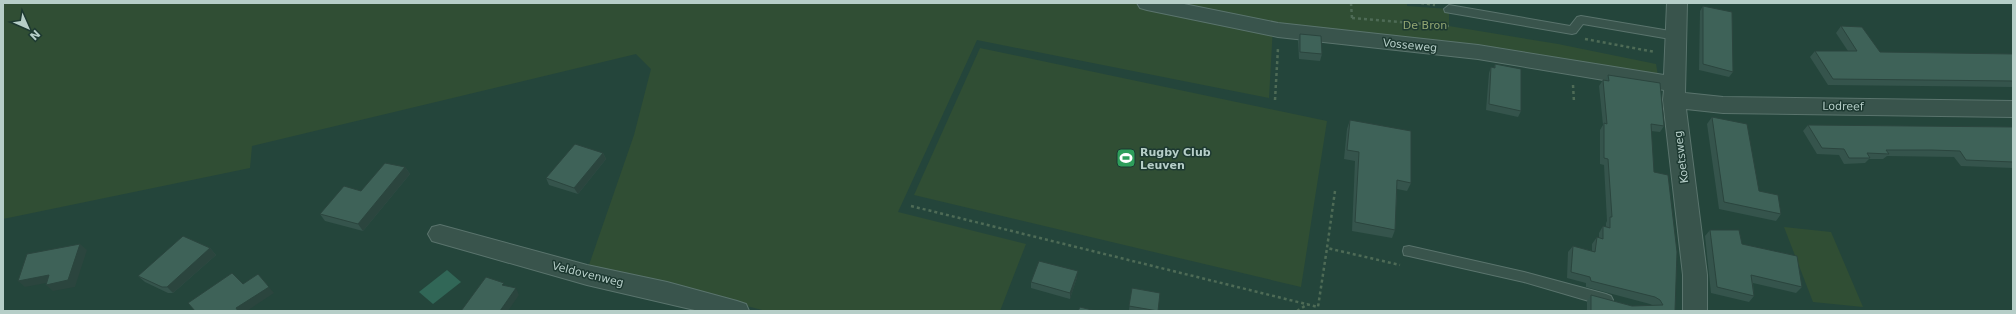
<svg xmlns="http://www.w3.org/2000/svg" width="2016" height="314" font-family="'DejaVu Sans',sans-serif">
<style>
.green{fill:#304e34}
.water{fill:#316757}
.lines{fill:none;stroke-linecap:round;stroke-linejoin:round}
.lane-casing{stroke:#5a746d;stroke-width:2}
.street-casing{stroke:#5a746d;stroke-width:2}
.path{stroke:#4e6b56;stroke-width:2.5;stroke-dasharray:3 3;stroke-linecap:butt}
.lane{fill:#39544c;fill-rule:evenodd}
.street{fill:#39544c;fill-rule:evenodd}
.wall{fill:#35544c}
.shaded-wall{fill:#2b453e}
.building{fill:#3e6258;stroke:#2b453e}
.labels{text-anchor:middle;stroke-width:3;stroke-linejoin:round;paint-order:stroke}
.park-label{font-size:11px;fill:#93a672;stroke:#1d3931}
.street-label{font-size:11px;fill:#b6cec8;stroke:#1d3931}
.poi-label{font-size:11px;font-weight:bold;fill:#b6cec8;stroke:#1d3931;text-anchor:start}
</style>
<rect width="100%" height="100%" fill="#24453b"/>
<g class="green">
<path d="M3,3H1407V6L1449,9V26L1558,44L1656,64L1658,76L1273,26L1269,98L977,40L898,212L1026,244L1000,311H766L589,265L634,135L651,69L636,54L252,146L250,168L3,219Z"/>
<path d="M980,48L1327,121L1301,287L914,195Z"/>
<path d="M1784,227L1831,232L1863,307L1813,302Z"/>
</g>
<path class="water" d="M447,270L461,282L433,304L419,292Z"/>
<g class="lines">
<g class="lane-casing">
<g id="lane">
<path d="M1449,5L1570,26L1577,17L1581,16L1676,32L1681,36L1676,40L1583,24L1576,33L1572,34L1445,12L1444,9Z"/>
<path d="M1409,246L1524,272L1606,294L1611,296L1613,300L1611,304L1606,306L1524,282L1409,256L1404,255L1403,251L1404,247Z"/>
</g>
</g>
<g class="street-casing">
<g id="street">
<path d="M1137,3H1179L1278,23L1478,45L1664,75L1667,3H1687L1685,93L1723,97L2013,101V117L1723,113L1686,109L1707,275V311H1683V275L1663,100L1664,90L1478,59L1278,37L1147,10L1140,8Z"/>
<path d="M440,225L587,265L667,282L737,301L746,304L749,311H699L587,285L432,241L428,234L432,227Z"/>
</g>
</g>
<g class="path">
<path d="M1351,3L1352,18"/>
<path d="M1421,3L1435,5"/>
<path d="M1352,18L1449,26"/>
<path d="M1585,39L1655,52"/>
<path d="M1573,85L1574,102"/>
<path d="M1275,100L1278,48"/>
<path d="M1335,191L1327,248L1400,265"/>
<path d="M911,206L1318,307L1327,248"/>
<path d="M1297,311L1308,304"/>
</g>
<use href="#lane" class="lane"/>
<use href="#street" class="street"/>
</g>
<g class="wall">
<path d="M1703,6L1733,72L1729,77L1699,70L1700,11Z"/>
<path d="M1841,26L1880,52L2013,54V87L1828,85L1810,57L1815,51H1848L1836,33Z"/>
<path d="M1300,34L1322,54L1320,61L1299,59L1298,41Z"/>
<path d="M1495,64L1521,111L1518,117L1486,110L1489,73L1491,67L1494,68Z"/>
<path d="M1608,75L1664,126L1660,132L1651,131L1654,172L1675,311H1587V301L1591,295L1632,306H1654L1650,304L1586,287V283L1567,278L1568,252L1573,246L1592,251V244L1597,237L1599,238V233L1603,226L1606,227V223L1607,221L1604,165L1600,164V130L1603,125L1599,86L1603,80H1605Z"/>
<path d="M1712,117L1759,191L1781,214L1776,221L1719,209L1707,124Z"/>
<path d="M1350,120L1411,183L1407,191L1397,189L1395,230L1392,238L1352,231L1355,161L1344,159L1347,129Z"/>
<path d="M1808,125L2013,127V168L1961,166L1954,157L1887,156L1883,159H1869L1865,163L1844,164L1839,155L1817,154L1803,131Z"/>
<path d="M603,153L606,159L578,194L549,185L546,178Z"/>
<path d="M405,167L410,174L363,231L325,221L320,214L361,191Z"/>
<path d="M1710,230L1742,244L1802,287L1796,293L1753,283L1754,296L1749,302L1711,293L1705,236Z"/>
<path d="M210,248L216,255L173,293H168L145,282L138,276Z"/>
<path d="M1077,277L1070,299L1031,288V282Z"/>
<path d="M1132,288L1158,311H1137L1129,310Z"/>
</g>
<g class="shaded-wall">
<path d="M603,153L606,159L578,194L574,188Z"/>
<path d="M405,167L410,174L363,231L358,224Z"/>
<path d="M80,244L87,250L75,287L53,291L46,285Z"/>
<path d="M210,248L216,255L173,293L167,287Z"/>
<path d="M1078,271L1077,277L1070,299V293Z"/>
<path d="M258,274L274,293L247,311H238L236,308Z"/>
<path d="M49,275L57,281L25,287L18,281Z"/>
<path d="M516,288L519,295L508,311H500Z"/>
</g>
<g class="building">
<path d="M1703,6L1732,12L1733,72L1703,64Z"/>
<path d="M1841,26L1862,27L1880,52L2013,54V81L1833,79L1815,51H1857Z"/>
<path d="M1300,34L1321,36L1322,54L1300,52Z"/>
<path d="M1495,64L1521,69V111L1489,104L1491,67L1495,68Z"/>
<path d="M1608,75L1660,83L1664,126L1651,124L1654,172L1668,175L1677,252L1675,311H1591V295L1632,306L1663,305L1660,300L1655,297L1591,281L1590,277L1571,272L1573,246L1595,252L1597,237L1603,239V226L1610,228V217H1612L1608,159L1604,158V123L1607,124L1603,80L1609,81Z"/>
<path d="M1712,117L1747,124L1759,191L1778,195L1781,214L1724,202Z"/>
<path d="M1350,120L1411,131V183L1397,180L1395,230L1355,222L1359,152L1347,150Z"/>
<path d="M1808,125L2013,127V162L1966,160L1960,151L1932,150H1886L1889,154L1867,153L1870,158H1849L1844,149L1822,148Z"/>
<path d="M575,144L603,153L574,188L546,178Z"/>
<path d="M385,163L405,167L358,224L320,214L344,186L361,191Z"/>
<path d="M1710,230H1739L1742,244L1797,256L1802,287L1751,275L1754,296L1717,287Z"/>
<path d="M183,236L210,248L167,287H162L138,276Z"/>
<path d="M80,244L68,280L46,285L49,275L18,281L27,254Z"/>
<path d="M1039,261L1078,271L1070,293L1031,282Z"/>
<path d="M232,273L243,284L258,274L269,287L236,308L238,311H195L188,303Z"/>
<path d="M486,277L504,283L502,285L516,288L500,311H461Z"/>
<path d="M1132,288L1160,293L1158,311L1129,306Z"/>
<path d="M1080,307L1096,311H1078Z"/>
</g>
<defs>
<g id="stadium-square" transform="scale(1)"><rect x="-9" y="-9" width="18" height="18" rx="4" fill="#2e9e5b" stroke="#1d3931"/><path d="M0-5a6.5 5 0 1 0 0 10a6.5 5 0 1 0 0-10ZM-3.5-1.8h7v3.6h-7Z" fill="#fff"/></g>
</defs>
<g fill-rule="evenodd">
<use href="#stadium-square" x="1126" y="158"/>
</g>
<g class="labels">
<g class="park-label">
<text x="1425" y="29">De Bron</text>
</g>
<g class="street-label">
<text transform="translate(1410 45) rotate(6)" y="4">Vosseweg</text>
<text transform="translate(1843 106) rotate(1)" y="4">Lodreef</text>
<text transform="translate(1681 157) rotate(-97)" y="4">Koetsweg</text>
<text transform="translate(588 274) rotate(14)" y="4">Veldovenweg</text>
</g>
<g class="poi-label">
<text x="1140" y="156">Rugby Club<tspan x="1140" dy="13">Leuven</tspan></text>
</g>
</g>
<rect width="2016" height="314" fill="none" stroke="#b6cec8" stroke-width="8"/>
<g transform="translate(28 28) rotate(135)" stroke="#1d3931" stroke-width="3" paint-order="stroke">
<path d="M0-3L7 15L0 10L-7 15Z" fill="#b6cec8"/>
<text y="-6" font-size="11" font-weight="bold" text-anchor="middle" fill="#b6cec8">N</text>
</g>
</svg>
